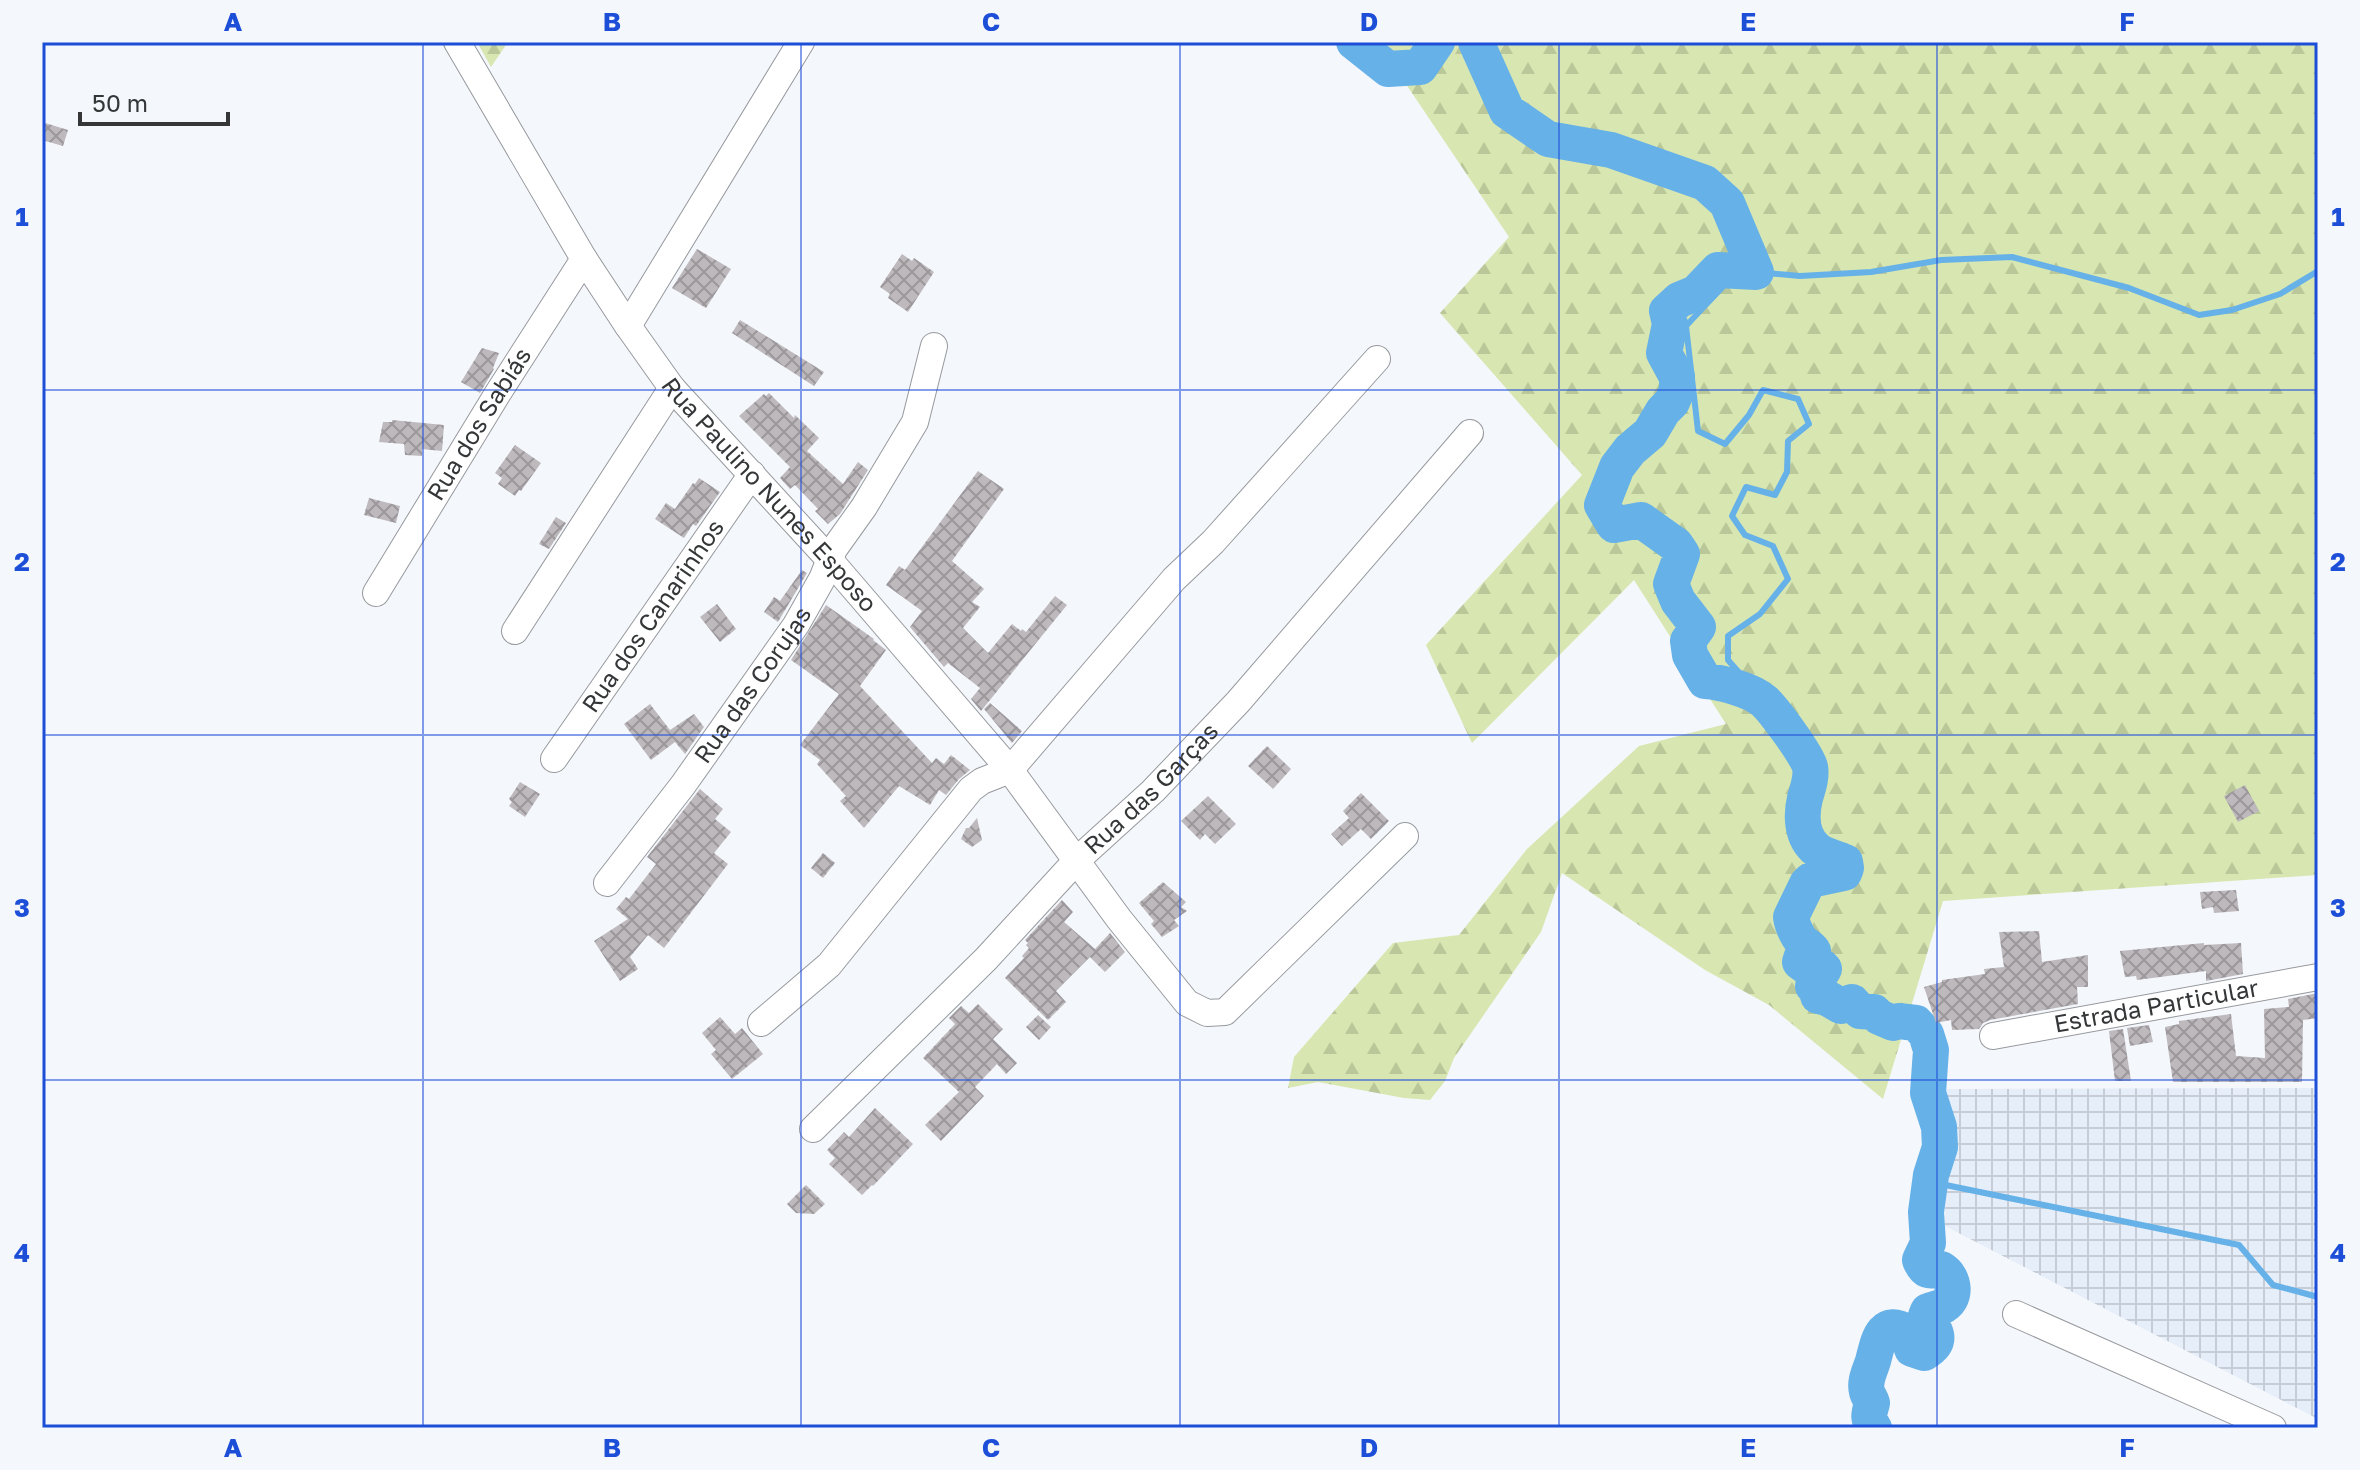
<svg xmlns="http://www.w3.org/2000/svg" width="2360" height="1470" font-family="'Golos Text',sans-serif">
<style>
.industrial{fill:url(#industrial-grid)}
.forest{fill:url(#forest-firs)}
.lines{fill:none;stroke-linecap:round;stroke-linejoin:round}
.stream{stroke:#66b1e8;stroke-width:6}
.river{stroke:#66b1e8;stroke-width:36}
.building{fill:url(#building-cross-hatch)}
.minor-casing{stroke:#96999d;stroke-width:28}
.minor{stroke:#fff;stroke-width:26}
.grid{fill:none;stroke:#1d4ed8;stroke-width:2;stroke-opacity:0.55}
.labels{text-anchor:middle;stroke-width:6;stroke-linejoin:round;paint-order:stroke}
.street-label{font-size:24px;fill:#343637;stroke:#f4f7fb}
.neatline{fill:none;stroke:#1d4ed8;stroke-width:3}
.grid-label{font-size:26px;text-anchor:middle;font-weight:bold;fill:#1d4ed8}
</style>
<defs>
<pattern id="industrial-grid" width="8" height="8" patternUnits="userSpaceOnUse" patternTransform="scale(2)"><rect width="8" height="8" fill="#e6eef9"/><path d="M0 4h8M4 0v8" fill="none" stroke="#c6cdd6"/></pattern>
<pattern id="forest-firs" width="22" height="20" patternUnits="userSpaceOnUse" patternTransform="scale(2)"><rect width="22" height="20" fill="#d8e7b1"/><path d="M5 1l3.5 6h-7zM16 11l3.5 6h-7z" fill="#bac799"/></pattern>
<pattern id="building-cross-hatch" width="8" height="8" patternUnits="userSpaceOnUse" patternTransform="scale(2)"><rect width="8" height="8" fill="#beb9bd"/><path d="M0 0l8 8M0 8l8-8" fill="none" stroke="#9b979a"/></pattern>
</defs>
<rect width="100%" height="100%" fill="#f4f7fb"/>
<path class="industrial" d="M2318,1088V1419L1945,1226L1947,1089Z"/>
<g class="forest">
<path d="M477,42H508L491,67Z"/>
<path d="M1370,42H2318V875L1943,901L1883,1099L1769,1005L1705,970L1562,873L1541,932L1454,1058L1445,1081L1430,1100L1404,1098L1318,1082L1288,1088L1294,1057L1393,943L1459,935L1527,849L1639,746L1726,724L1634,580L1472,743L1426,645L1582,475L1440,313L1509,237L1385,53Z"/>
</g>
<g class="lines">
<g class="stream">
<path d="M1763,700L1728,660V636L1760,614L1788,579L1773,546L1745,535L1732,516L1746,487L1775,495L1787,472L1788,441L1809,424L1798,399L1763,390L1749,415L1725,444L1698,431L1686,326L1727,282L1756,272L1800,276L1871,272L1941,260L2012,257L2129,288L2199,315L2232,310L2280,294L2318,271"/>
<path d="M1931,1182L2239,1245L2273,1285L2318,1297"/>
</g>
<g class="river">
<path d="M1354,42L1388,69L1420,67L1437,42"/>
<path d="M1476,42L1507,111L1548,139L1611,150L1705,183L1727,203L1756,272L1718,270L1696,293L1679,300L1667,311L1670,324L1664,353L1677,377V390L1672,402L1663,411L1650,433L1630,450L1617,467L1602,505L1614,525L1641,520L1676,545L1682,554L1671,584L1678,601L1698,627L1688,641L1690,655L1705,681C1721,682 1751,690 1764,701C1773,709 1808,756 1810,767C1812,777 1808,788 1805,798C1801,815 1801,837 1817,850C1825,856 1836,858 1845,862L1846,868L1844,873L1811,880L1807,884L1791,917C1792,925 1798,939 1805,944C1808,946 1811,948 1813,951L1811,955L1802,956L1800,962L1807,967L1821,966L1824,969L1813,986L1817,990L1818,996L1827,998L1841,1006L1852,1002L1860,1011L1874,1012L1879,1017L1893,1023L1899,1021L1916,1023L1926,1034L1931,1050L1928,1093L1939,1127L1940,1147L1931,1175L1926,1212L1928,1243L1920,1260C1925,1272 1929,1272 1941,1269C1955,1277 1958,1300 1941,1307C1936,1309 1932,1309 1928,1311L1926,1316C1935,1331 1945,1341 1924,1353L1912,1349L1907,1332C1881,1316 1878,1343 1873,1361C1870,1371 1864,1381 1867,1392C1868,1396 1871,1399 1872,1403C1869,1414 1867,1418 1874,1428"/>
</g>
</g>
<g class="building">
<path d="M42,122L68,130L63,146L42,140Z"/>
<path d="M697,249L731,269L706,308L672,288Z"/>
<path d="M902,254L912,261L914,258L934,272L908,312L888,298L890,294L880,287Z"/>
<path d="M740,320L824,372L814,386L732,333Z"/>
<path d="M482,348L499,353L493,368L494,369L480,393L461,382Z"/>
<path d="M769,393L794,418L795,415L819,438L807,451L843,484L858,462L868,470L840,514L828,524L815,511L818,509L795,485L790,489L780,478L790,467L739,416L764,394L766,396Z"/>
<path d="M392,420L444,425L442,451L422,449V456L405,455L404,444L379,442L383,422H392Z"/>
<path d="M515,445L541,463L521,491L519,490L515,496L498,484L502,478L495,473Z"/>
<path d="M978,471L1004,489L952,561L984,589L972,602L980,607L963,628L988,653L1012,624L1021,631L1022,629L1026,632L1055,596L1067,605L981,711L971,699L980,688L948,663L944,667L910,627L922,611L886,585L899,566L905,570Z"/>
<path d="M699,478L720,492L696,526L693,524L684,538L655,519L666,503L675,509L693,483L695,484Z"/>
<path d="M369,498L400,506L396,523L364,515Z"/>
<path d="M556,517L566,523L549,549L539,544Z"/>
<path d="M802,570L807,573L778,622L764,612L774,597L780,601Z"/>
<path d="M717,604L736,629L720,642L700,617Z"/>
<path d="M826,605L874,639L873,640L886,650L860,686L932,763L936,758L944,764L951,755L970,770L959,779L946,795L939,790L930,805L899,786L864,828L840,801L846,796L817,764L820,760L800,745L839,694L791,660Z"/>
<path d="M990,703L1022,731L1012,743L984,709Z"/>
<path d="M650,704L670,730L694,714L704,727L685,754L675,742L651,760L624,724Z"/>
<path d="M1267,746L1291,769L1273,789L1248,766Z"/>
<path d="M520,782L540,794L525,817L509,806L512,802L509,799Z"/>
<path d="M2245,785L2259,811L2238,822L2224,796Z"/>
<path d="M700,789L723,809L715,819L731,832L714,853L728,864L664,948L648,935L630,957L638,969L620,981L594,941L628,919L616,909L626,897L629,899L656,864L647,857Z"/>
<path d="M1361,793L1389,821L1371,839L1361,829L1342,846L1331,834L1349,818L1343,811Z"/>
<path d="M1208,796L1236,824L1215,844L1205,834L1200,840L1181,821Z"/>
<path d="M977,818L982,840L972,847L961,839L966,828H969Z"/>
<path d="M823,853L835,863L823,878L811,868Z"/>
<path d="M1163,882L1186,902L1181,907L1187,911L1174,920L1179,926L1162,937L1151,924L1154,921L1139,903Z"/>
<path d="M2236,890L2239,911L2214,913L2213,907L2202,909L2200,892Z"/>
<path d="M1062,900L1073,912L1064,922L1095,949L1110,933L1125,952L1105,972L1090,957L1056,991L1066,1002L1048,1020L1005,978L1024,958L1022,956L1029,948L1026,945L1028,943L1025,940Z"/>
<path d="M2039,931L2042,962L2088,955V987H2077L2078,1004L1990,1020L1983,1023L1979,1029L1952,1030L1951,1020L1936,1023L1924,987L1942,982V980L1985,974L1984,969L2004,967L1999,932Z"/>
<path d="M2204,943V945L2241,943L2243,974L2206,981V971L2137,980L2136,976L2125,977L2120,951Z"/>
<path d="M2318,993V1018L2303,1020L2302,1082H2173L2165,1027L2179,1024V1021L2231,1014L2236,1056L2265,1058L2264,1009L2289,1007L2288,999Z"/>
<path d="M978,1004L1003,1029L993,1039L1017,1063L1006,1074L997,1064L975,1087L984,1096L941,1141L925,1125L959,1092L923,1058L955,1024L949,1018L961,1006L969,1013Z"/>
<path d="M1038,1015L1051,1027L1039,1040L1026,1027Z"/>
<path d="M720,1017L735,1034L742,1028L763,1054L732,1079L711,1054L716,1050L702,1033Z"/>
<path d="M2149,1025L2153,1042L2130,1046L2127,1028Z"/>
<path d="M2123,1029L2131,1081H2115L2109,1031Z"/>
<path d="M875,1108L913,1144L873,1186L872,1185L862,1195L829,1164L835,1158L827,1150L844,1132L849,1137Z"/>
<path d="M806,1185L825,1204L814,1214L796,1213L787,1204Z"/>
</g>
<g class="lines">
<g class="minor-casing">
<g id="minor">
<path id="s1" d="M457,42L584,259L628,326L672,388L828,558L1010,770L1119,919L1187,1003L1207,1013L1225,1012L1405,836"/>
<path d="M628,326L801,42"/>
<path id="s2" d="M376,593L498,393L584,259"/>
<path d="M515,631L672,388"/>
<path id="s3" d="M554,759L752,474"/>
<path id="s4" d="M607,883L683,785L796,625L822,579L834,549L864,507L915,422L934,346"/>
<path d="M761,1023L829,965L971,789L982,781L1010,770L1174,579L1213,542L1377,359"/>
<path id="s5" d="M1993,1036L2318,977"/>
<path id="s6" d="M813,1129L986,959L1077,860L1153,791L1238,702L1470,433"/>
<path d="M2016,1314L2273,1428"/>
</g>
</g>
<use href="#minor" class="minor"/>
</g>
<path class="grid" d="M423,42V1428M801,42V1428M1180,42V1428M1559,42V1428M1937,42V1428M42,390H2318M42,735H2318M42,1080H2318"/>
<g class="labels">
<g class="street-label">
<text dy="8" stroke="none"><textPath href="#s2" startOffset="198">Rua dos Sabiás</textPath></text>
<text dy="8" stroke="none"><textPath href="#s1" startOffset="552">Rua Paulino Nunes Esposo</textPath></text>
<text dy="8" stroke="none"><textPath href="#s3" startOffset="174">Rua dos Canarinhos</textPath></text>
<text dy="8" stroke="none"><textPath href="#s4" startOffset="246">Rua das Corujas</textPath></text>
<text dy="8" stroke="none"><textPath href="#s6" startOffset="480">Rua das Garças</textPath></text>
<text dy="8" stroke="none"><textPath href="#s5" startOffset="166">Estrada Particular</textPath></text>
</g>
</g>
<rect width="2360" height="1470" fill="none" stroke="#f4f7fb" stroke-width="88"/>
<path d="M80 112v12h148v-12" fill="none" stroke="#343637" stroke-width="4"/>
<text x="92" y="112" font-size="24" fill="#343637" stroke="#f4f7fb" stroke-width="6" paint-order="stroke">50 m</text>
<rect x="44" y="44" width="2272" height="1382" class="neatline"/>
<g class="grid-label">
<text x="233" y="31">A</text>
<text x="612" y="31">B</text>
<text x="991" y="31">C</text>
<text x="1369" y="31">D</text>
<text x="1748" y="31">E</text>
<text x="2127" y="31">F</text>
<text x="22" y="226">1</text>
<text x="2338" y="226">1</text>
<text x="22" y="571">2</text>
<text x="2338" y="571">2</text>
<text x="22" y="917">3</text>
<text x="2338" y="917">3</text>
<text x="22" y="1262">4</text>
<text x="2338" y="1262">4</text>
<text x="233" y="1457">A</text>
<text x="612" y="1457">B</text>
<text x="991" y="1457">C</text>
<text x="1369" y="1457">D</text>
<text x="1748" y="1457">E</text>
<text x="2127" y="1457">F</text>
</g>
</svg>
